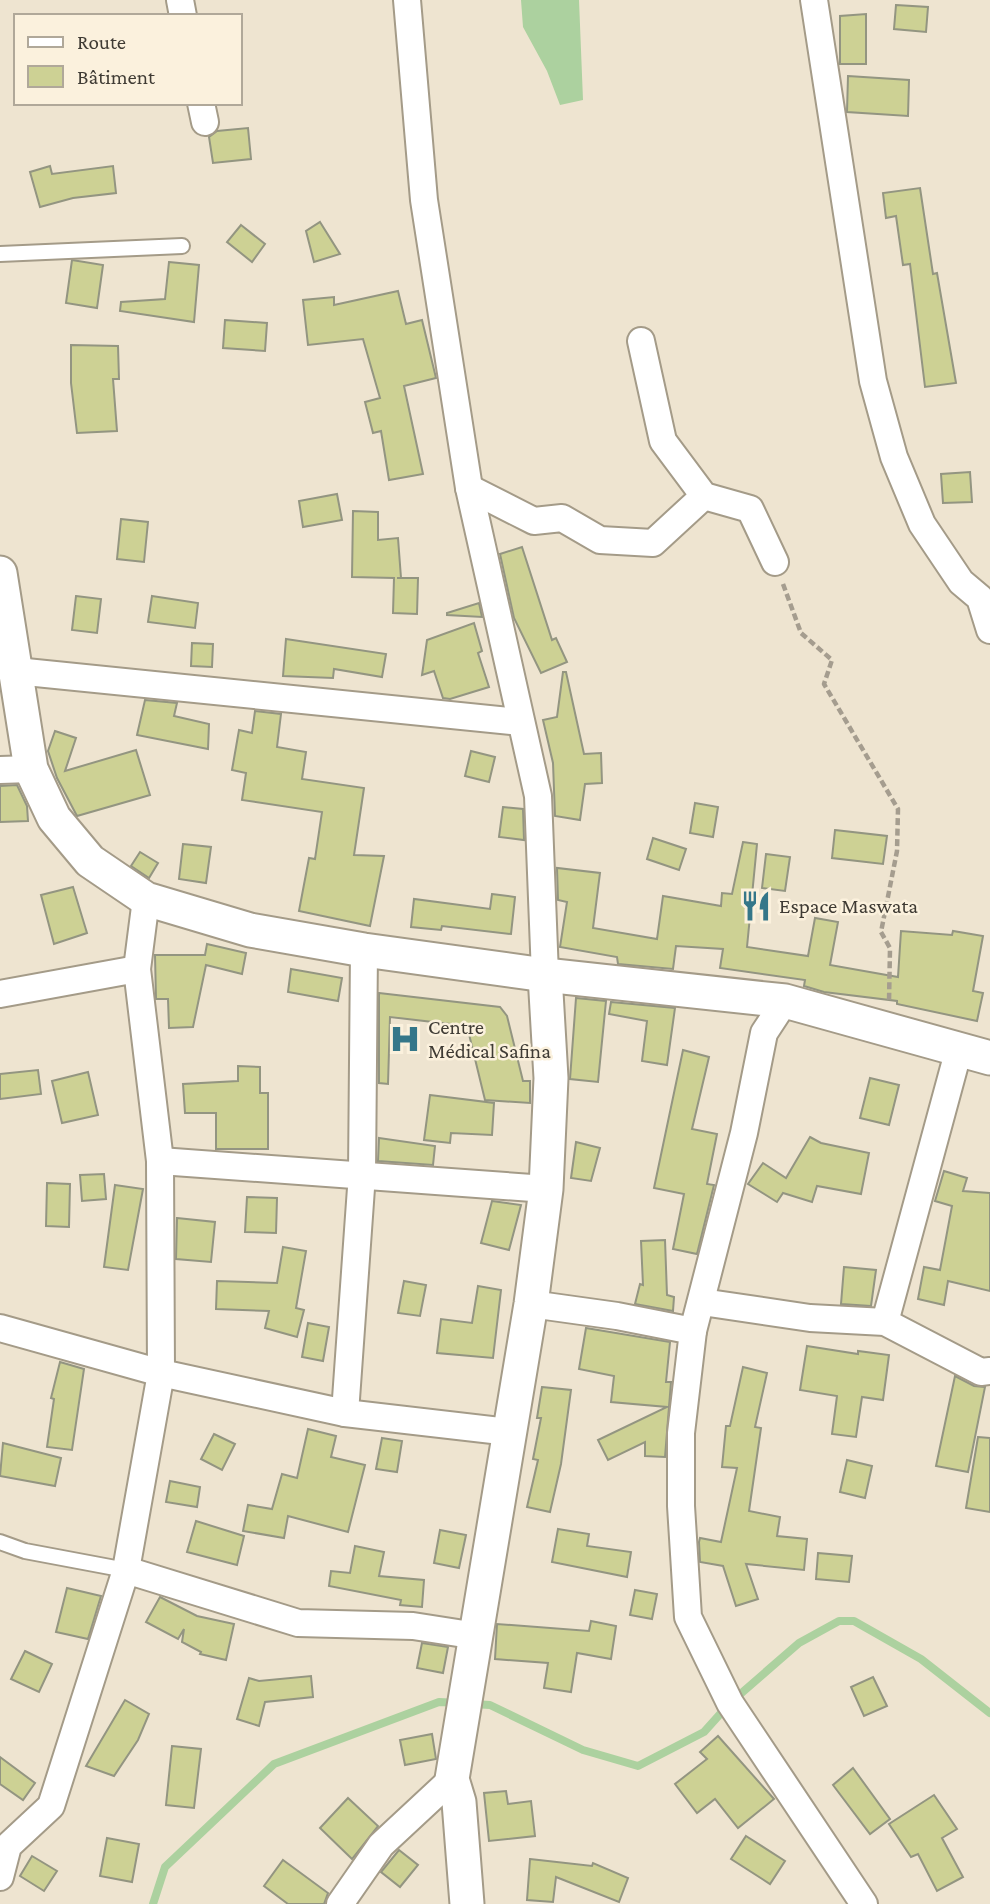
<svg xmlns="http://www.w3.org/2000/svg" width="990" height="1904" font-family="'Crimson Pro',serif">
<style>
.water{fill:#acd19f}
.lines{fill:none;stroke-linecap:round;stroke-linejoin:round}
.stream{stroke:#acd19f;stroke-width:8}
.building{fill:#cdd194;stroke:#939581;stroke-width:2}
.service-casing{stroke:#a49b88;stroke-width:18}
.minor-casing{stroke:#a49b88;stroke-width:30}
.tertiary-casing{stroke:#a49b88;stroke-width:37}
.path{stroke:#a59d8f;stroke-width:4.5;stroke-dasharray:7 3.5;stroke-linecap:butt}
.service{stroke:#fff;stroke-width:14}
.minor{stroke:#fff;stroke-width:26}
.tertiary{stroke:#fff;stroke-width:33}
.labels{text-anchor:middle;stroke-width:5;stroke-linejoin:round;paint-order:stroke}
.poi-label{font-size:21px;fill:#3f3b34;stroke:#fbf1dd;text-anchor:start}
</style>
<rect width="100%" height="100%" fill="#eee4d0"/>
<path class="water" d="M521,0H579L583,100L560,105L547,71L523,27Z"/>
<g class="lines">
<g class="stream">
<path d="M472,1704L490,1705L583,1750L638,1766L704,1732L730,1703L799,1643L839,1621H854L921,1659L990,1713"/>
<path d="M153,1904L165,1867L274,1764L439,1702L459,1703"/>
</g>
</g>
<g class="building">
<path d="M896,5L928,7L926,32L894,29Z"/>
<path d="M866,14V64H840V16Z"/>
<path d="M848,76L909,80L908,116L847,112Z"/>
<path d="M248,128L251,159L213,163L209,137L217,131Z"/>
<path d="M50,166L52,174L113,166L116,193L73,198L40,207L30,172Z"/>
<path d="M920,188L933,274L937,273L956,383L925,387L910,264L903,265L896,216L886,218L883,193Z"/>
<path d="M320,222L340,254L314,262L306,231Z"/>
<path d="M241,225L265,244L252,262L227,242Z"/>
<path d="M72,260L103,265L97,308L66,303Z"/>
<path d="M169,262L199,265L194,322L120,311L121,302L165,299Z"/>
<path d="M398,291L406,324L422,320L436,378L404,386L423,474L389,480L381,431L373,433L365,402L380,398L363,339L308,345L303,300L334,297V305Z"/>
<path d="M225,320L267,323L265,351L223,348Z"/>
<path d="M71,345L118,346L119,379H113L117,431L77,433L71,383Z"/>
<path d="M970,472L972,502L943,503L941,474Z"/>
<path d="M337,494L342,520L303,527L299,501Z"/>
<path d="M353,511L378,512V540L398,538L401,578H397H418L417,614L393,613L394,578L352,577Z"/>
<path d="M121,519L148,522L144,562L117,559Z"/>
<path d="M522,547L552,640L556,638L567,662L541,673L514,618L500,554Z"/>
<path d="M76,596L101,599L97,633L72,630Z"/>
<path d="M152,596L198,603L195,628L148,622Z"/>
<path d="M479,603L482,617L447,615V613Z"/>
<path d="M474,623L482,651L478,653L489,687L450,699L443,698L434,671L422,675L427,640Z"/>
<path d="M286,639L386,654L382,677L334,669L333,678L283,676Z"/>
<path d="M192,643L213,644L212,667L191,666Z"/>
<path d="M563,672H566L584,754L601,753L602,783L585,784L580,820L555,816L553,763L543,720L557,717Z"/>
<path d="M145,700L177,703L174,716L209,724L208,749L137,735Z"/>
<path d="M255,711L281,714L277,747L306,752L302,779L364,788L354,855L384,856L370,926L299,911L309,858L315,859L322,812L242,800L246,773L232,770L239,730L252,733Z"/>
<path d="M55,731L76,738L65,771L136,750L150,795L77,816L57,778L48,751Z"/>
<path d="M471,751L495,757L489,782L465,776Z"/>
<path d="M17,785L27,806L28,821L0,822V786Z"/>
<path d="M695,803L718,807L713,837L690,833Z"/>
<path d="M503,807L523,809L524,840L499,837Z"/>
<path d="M835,830L887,836L883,864L832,858Z"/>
<path d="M653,838L686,849L679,870L647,859Z"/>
<path d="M743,842L757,844L747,947L808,956L815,918L838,922L830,965L898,977L901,931L952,935L953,931L983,936L973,991L983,993L977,1021L897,1004V1001L824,992L804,986L805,980L720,968L723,949L676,946L673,969L618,964L617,957L560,947L567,902L558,900L557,868L600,873L593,928L657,939L663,896L721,906L722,893L732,894Z"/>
<path d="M183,844L211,847L206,883L179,879Z"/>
<path d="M140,852L158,863L149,878L131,866Z"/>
<path d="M766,854L790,857L785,891L762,888Z"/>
<path d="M73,887L87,933L54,944L41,895Z"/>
<path d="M492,894L515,897L511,934L442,926L441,930L411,927L414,899L490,909Z"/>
<path d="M207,944L246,953L242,974L206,965L193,1027L169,1028L168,999H156L155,955H205Z"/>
<path d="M291,969L342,978L338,1001L288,992Z"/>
<path d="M379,993L500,1007L507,1016L523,1081H530V1103L485,1100L467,1026L390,1017L388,1084L379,1083Z"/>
<path d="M576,998L606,1001L598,1082L570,1079Z"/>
<path d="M611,1002L675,1008L667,1065L642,1061L647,1021L609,1014Z"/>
<path d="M683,1050L709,1057L692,1129L717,1134L707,1184L714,1185L697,1254L673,1249L684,1194L654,1188Z"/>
<path d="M238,1066L260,1067V1093H268V1149H216V1113H185L183,1084L238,1081Z"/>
<path d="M38,1070L41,1094L0,1099V1074Z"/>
<path d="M88,1072L98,1115L62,1123L52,1081Z"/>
<path d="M870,1078L899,1085L889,1125L860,1118Z"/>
<path d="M430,1095L494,1103L492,1135L451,1133L450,1143L424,1140Z"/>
<path d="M810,1137L821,1143L869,1153L861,1194L817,1186L812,1202L783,1193L777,1202L748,1184L763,1163L786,1178Z"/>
<path d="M379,1138L435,1146L433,1165L378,1161Z"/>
<path d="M576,1142L600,1148L591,1181L571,1178Z"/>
<path d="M944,1171L967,1178L963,1191L990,1193V1291L948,1281L944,1305L918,1299L924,1267L940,1270L952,1206L935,1201Z"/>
<path d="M104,1174L106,1199L82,1201L80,1175Z"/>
<path d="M47,1183L70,1184L69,1227L46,1226Z"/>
<path d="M115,1185L143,1189L128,1270L104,1267Z"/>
<path d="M247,1197L277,1198L276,1233L245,1232Z"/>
<path d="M492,1201L521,1205L509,1250L481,1243Z"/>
<path d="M177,1218L215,1222L211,1262L176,1259Z"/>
<path d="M665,1240L667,1295L674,1297L673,1311L635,1304L640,1284L643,1285L641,1241Z"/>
<path d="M283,1247L306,1251L296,1308L304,1310L297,1337L265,1328L269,1311L216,1309L217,1281L277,1283Z"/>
<path d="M844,1267L876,1270L871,1306L841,1304Z"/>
<path d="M404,1281L426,1285L420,1316L398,1313Z"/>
<path d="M478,1286L501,1290L493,1358L437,1353L441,1319L472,1323Z"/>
<path d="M308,1323L329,1327L323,1361L302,1357Z"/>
<path d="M586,1328L670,1342L666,1382H671L665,1457L645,1456V1442L608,1460L598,1440L667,1407L611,1402L614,1376L579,1369Z"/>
<path d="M807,1346L858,1354V1351L889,1355L883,1400L862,1397L856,1437L832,1434L837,1396L800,1390Z"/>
<path d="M60,1362L84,1369L72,1450L47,1447L54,1399L51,1398Z"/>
<path d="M743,1367L767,1373L755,1427L761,1428L749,1511L780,1517L777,1536L807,1539L804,1570L746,1564L758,1599L736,1606L723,1566L700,1562L699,1542L700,1538L721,1542L737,1468L722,1467L726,1426H730Z"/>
<path d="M955,1376L974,1386L985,1387L968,1472L936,1466Z"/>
<path d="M542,1387L571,1390L561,1464L550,1512L527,1507L538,1460L533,1459L541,1418H537Z"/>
<path d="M308,1429L336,1436L331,1457L365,1465L348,1532L288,1516L284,1538L243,1531L248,1505L272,1509L282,1474L297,1478Z"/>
<path d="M214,1434L235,1444L222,1470L201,1459Z"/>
<path d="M978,1437L990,1438V1512L966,1508Z"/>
<path d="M382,1438L402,1441L397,1472L376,1469Z"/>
<path d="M3,1443L61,1458L55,1486L0,1476Z"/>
<path d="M847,1460L872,1466L865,1498L840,1492Z"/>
<path d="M170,1481L200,1487L197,1507L166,1502Z"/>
<path d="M196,1521L244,1536L237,1565L187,1552Z"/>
<path d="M558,1529L589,1534L587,1546L631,1552L627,1577L552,1562Z"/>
<path d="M440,1530L466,1535L459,1568L434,1563Z"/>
<path d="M355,1546L384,1552L379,1576L424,1580L422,1607L400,1605L401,1600L329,1586L331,1571L350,1573Z"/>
<path d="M818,1553L852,1556L849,1582L816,1579Z"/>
<path d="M67,1588L101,1596L88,1639L56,1632Z"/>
<path d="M635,1590L657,1594L652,1619L630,1615Z"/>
<path d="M160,1597L197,1616L234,1624L226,1660L200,1654L201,1652L182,1642L184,1629L178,1639L146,1622Z"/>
<path d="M591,1621L616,1626L611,1659L577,1653L571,1692L544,1688L548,1663L495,1659L497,1624L589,1631Z"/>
<path d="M422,1643L448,1647L443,1673L417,1668Z"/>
<path d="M25,1651L52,1664L39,1692L11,1679Z"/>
<path d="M311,1676L313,1697L265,1702L259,1726L237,1719L249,1678L259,1681Z"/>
<path d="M873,1677L887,1706L864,1716L851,1687Z"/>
<path d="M125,1700L149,1714L138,1740L114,1776L86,1766Z"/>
<path d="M432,1734L436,1759L405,1765L400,1740Z"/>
<path d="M718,1736L774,1799L738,1828L715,1799L697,1813L675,1784L707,1759L700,1752Z"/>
<path d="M172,1746L201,1749L194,1808L166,1805Z"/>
<path d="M0,1757L35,1783L23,1800L0,1784Z"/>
<path d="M853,1768L890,1819L870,1834L833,1785Z"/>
<path d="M506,1791L508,1804L531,1801L535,1836L489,1841L484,1793Z"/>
<path d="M934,1795L957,1829L942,1838L963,1877L937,1891L918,1854L911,1857L889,1824Z"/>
<path d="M348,1798L378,1826L352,1859L320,1828Z"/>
<path d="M746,1836L785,1861L770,1884L731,1859Z"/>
<path d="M107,1838L139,1844L132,1882L100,1876Z"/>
<path d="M399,1850L418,1865L400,1887L381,1872Z"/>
<path d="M32,1856L57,1871L44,1891L20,1876Z"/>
<path d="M530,1859L592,1866L593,1863L628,1878L619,1902L556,1877L553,1902L527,1900Z"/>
<path d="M283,1860L328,1893L324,1904H288L264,1886Z"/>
</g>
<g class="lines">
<g class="service-casing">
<g id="service">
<path d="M0,254L182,246"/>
<path d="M0,1542L25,1551L126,1570"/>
</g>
</g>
<g class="minor-casing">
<g id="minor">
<path d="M180,0L183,16"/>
<path d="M407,0L424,200L469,488L538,796L545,975"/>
<path d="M814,0L873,381L894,457L922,524L961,582L980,598L990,630"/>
<path d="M201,103L205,122"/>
<path d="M641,341L663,441L704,496L750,509L775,562"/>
<path d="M469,488L534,521L562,518L600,540L653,543L704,496"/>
<path d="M16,671L520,722"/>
<path d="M0,770L31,769"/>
<path d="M0,994L137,969"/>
<path d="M160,1161L546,1189"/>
<path d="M702,1302L810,1318L885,1322L981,1372L990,1371"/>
<path d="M531,1304L617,1316L693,1331L681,1433V1506L688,1617L730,1703L864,1904"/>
<path d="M885,1322L959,1049"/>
<path d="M0,1328L161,1373L345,1413L510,1432"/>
<path d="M693,1331L744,1133L764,1033L785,1001"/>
<path d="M345,1413L362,1174L364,950"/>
<path d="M126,1570L298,1623L413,1626L477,1636"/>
<path d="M0,1877L8,1846L51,1806L126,1570L161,1373L160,1161L137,969L146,899"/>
<path d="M340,1904L381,1845L452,1779"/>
</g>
</g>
<g class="tertiary-casing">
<g id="tertiary">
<path d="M0,573L31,769L54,818L90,861L146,899L250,930L364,950L545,975L785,1001L990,1058"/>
<path d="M467,1904L459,1802L452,1779L531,1304L546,1189L551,1078L545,975"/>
</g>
</g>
<path class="path" d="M783,584L801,633L832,660L824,684L898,809L897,851L881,932L890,948L889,1002"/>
<use href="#service" class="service"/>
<use href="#minor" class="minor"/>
<use href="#tertiary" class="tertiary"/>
</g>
<defs>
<g id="restaurant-bare" transform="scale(2.415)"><path d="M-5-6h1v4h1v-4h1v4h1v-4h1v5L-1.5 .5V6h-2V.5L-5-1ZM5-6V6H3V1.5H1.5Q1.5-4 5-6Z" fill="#357789" stroke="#fbf1dd" stroke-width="2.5" paint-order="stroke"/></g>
<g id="hospital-bare" transform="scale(2.415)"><path d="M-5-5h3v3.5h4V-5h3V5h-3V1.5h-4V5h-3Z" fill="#357789" stroke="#fbf1dd" stroke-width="2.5" paint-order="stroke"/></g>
</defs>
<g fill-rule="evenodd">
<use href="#restaurant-bare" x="756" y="906"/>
<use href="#hospital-bare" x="405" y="1039"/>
</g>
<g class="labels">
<g class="poi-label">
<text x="779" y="913">Espace Maswata</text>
<text x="428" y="1034">Centre<tspan x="428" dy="24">Médical Safina</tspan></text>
</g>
</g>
<rect x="14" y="14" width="228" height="91" fill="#fbf1dd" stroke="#b0a899" stroke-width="2"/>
<rect x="28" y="37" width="35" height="10" fill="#ffffff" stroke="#b0a899" stroke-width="2"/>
<text x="77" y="49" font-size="21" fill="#3f3b34">Route</text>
<rect x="28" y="66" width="35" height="21" fill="#cdd194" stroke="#b0a899" stroke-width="2"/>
<text x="77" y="84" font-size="21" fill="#3f3b34">Bâtiment</text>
</svg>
